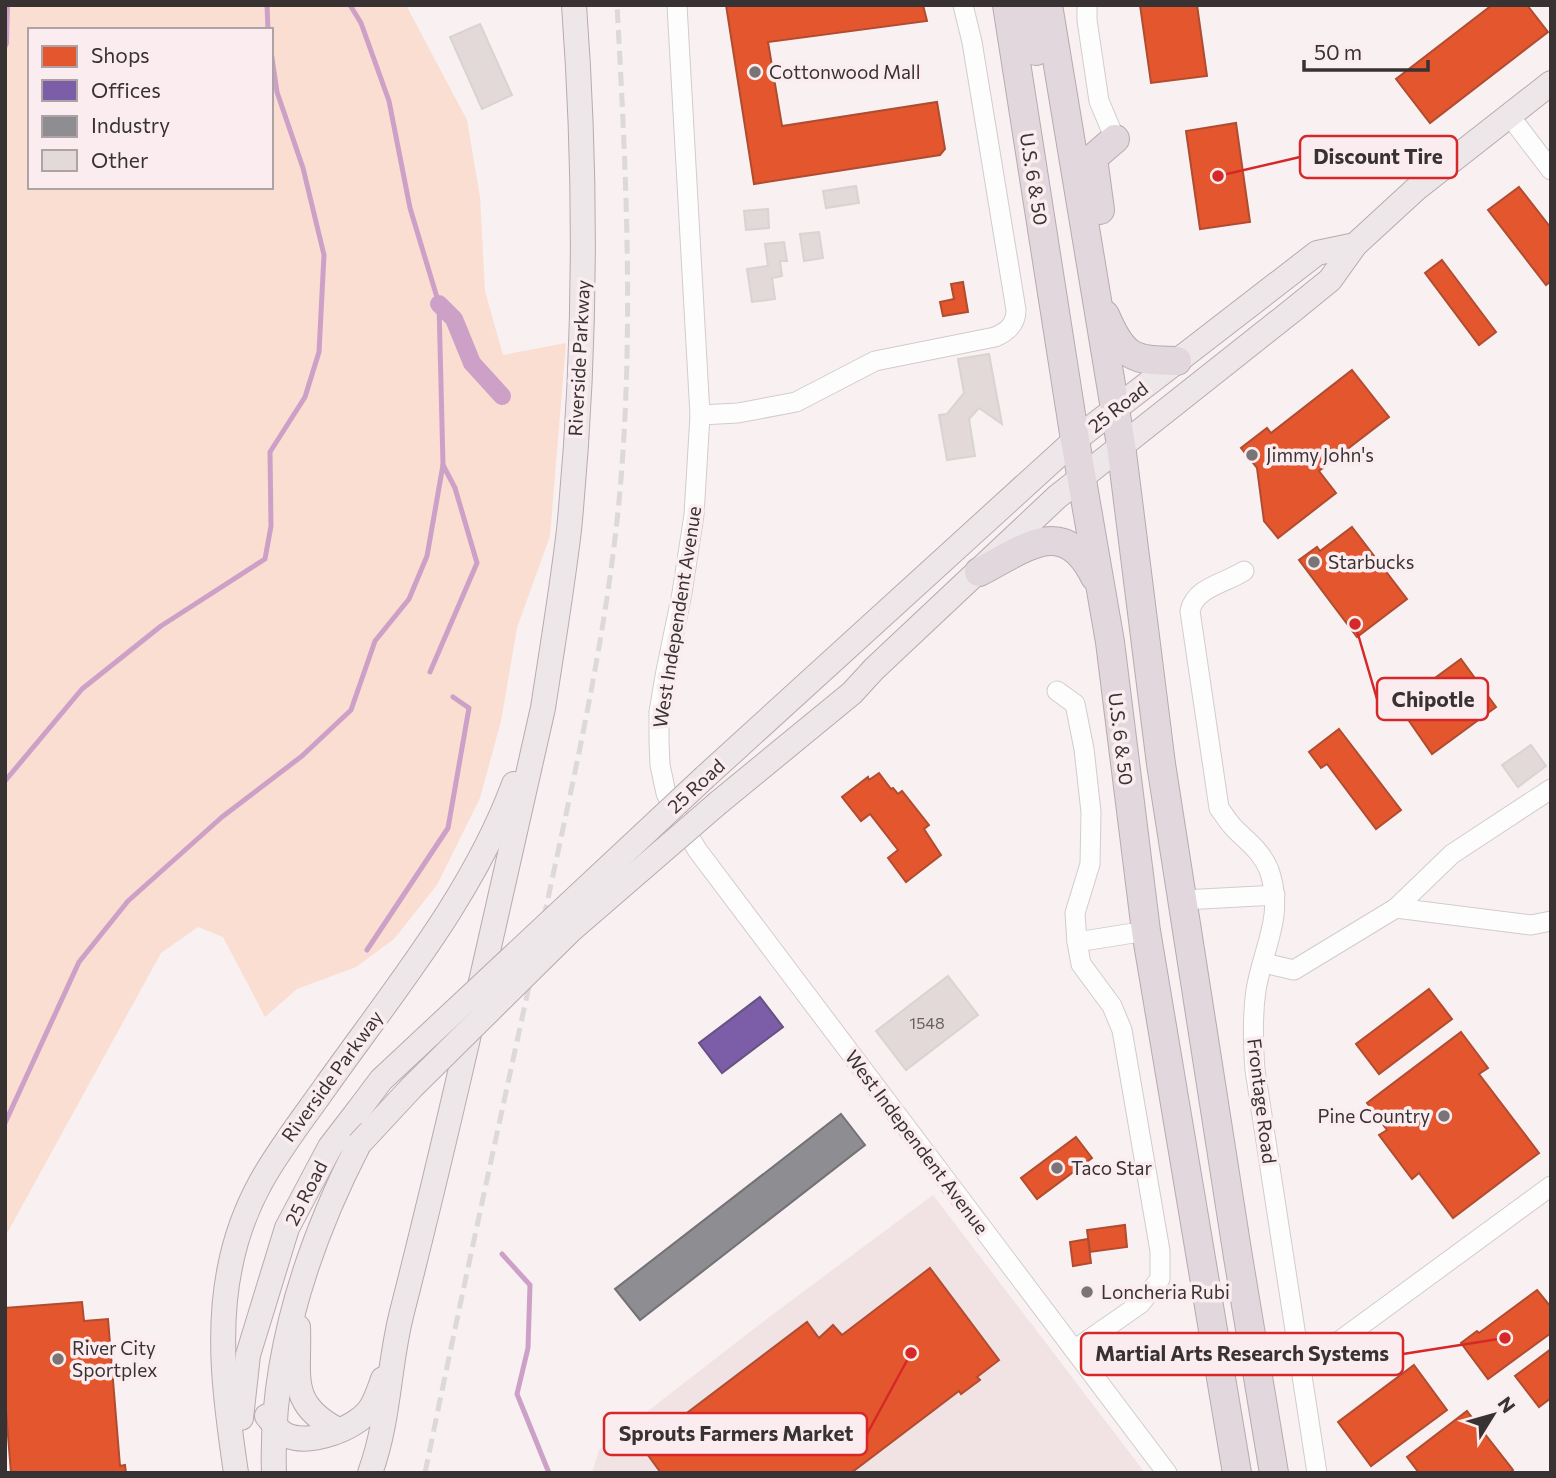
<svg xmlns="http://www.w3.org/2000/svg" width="1556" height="1478" font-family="Commissioner,sans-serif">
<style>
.built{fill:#f1e2e4}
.green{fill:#faded2;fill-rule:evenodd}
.water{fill:#cda1c7}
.shops{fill:#e4572e;stroke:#b04c30;stroke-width:2}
.offices{fill:#7b5ea7;stroke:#675184;stroke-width:2}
.industry{fill:#8d8d92;stroke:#747276;stroke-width:2}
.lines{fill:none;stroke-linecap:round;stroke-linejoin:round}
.stream{stroke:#cda1c7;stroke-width:5}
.canal{stroke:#cda1c7;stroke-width:18}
.building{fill:#e3d9d8;stroke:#d9d3d3;stroke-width:2}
.minor-casing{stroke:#d2cccc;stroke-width:21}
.major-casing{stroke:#b8aab0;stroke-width:26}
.highway-casing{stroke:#b8aab0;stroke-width:30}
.minor{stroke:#fefdfd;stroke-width:19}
.major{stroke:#ede7e9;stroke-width:24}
.highway{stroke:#e2d7dc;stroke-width:28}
.rail{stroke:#dcd9da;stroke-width:5;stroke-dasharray:14 7;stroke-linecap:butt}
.major-bridge-casing{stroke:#b8aab0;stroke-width:26;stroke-linecap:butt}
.major-bridge{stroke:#ede7e9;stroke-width:24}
.poi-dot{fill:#7b7476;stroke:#fbedef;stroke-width:2.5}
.labels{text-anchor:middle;stroke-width:7;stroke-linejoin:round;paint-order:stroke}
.number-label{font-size:16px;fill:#665e5f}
.poi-label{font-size:19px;fill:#383233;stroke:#fbedef;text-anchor:start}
.street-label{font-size:19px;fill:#383233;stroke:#fbedef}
.leader{fill:none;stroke:#d62828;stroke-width:2.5}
.callout-dot{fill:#d62828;stroke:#fbedef;stroke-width:2.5}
.callout{fill:#fbedef;stroke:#d62828;stroke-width:2.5}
.callout-label{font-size:21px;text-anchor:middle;font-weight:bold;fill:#383233}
</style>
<rect width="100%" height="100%" fill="#f8f0f1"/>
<path class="built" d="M933,1195L1145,1473H592L599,1450L612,1439L764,1321Z"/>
<path class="green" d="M10,5H406L467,120L480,197L485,291L503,355L566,343L550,536L517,628L501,721L480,798L437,885L394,939L356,967L297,989L265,1017L223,937L198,927L161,953L5,1237V52L9,44ZM30,30H271V187H30Z"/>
<path class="water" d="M5,5H10L9,44L5,52Z"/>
<g class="shops">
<path d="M726,5H923L927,21L768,42L782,126L937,102L945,149L940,155L754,184Z"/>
<path d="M1140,5H1197L1207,76L1151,83Z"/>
<path d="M1492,5H1527L1548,32L1430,123L1396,79Z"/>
<path d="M1236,123L1250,222L1200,229L1186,131Z"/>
<path d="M1519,187L1551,228V281L1546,285L1488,210Z"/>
<path d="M1442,260L1496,332L1479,345L1425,273Z"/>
<path d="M963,282L968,312L943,316L940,302L954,299L951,284Z"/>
<path d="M1352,370L1389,417L1319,471L1336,493L1278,538L1264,521L1257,468L1241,448L1267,428L1271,433Z"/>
<path d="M1352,527L1407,599L1357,637L1299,560L1317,547L1320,551Z"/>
<path d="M1461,659L1496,707L1432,754L1398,705Z"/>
<path d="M1339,729L1401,810L1376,829L1327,764L1321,768L1309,752Z"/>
<path d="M879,773L891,789L893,788L898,794L902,791L929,825L924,829L941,855L906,882L888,858L898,850L870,814L861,821L842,797L868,777L869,780Z"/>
<path d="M1429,989L1452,1019L1379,1074L1356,1044Z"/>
<path d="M1461,1032L1488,1068L1479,1074L1539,1153L1453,1218L1419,1173L1412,1179L1379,1135L1387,1130L1367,1103Z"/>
<path d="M1076,1137L1092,1158L1037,1199L1021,1178Z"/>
<path d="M1125,1225L1127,1247L1090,1252L1087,1230Z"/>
<path d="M1088,1239L1091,1263L1073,1266L1070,1242Z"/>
<path d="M930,1268L999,1360L977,1377L980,1380L961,1394L959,1391L851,1473H661L642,1447L807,1322L819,1338L833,1325L842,1335Z"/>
<path d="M1537,1290L1551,1307V1333L1488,1379L1461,1343L1477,1331L1479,1333Z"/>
<path d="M82,1302L84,1321L108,1319L120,1466L125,1465L126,1473H11L5,1398V1308Z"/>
<path d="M1551,1349V1398L1539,1407L1515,1376Z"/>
<path d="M1414,1365L1447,1410L1371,1466L1338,1422Z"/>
<path d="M1467,1411L1513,1470L1510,1473H1419L1407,1457Z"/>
</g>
<path class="offices" d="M760,997L783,1027L722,1073L699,1043Z"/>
<path class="industry" d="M841,1114L865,1145L640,1320L615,1289Z"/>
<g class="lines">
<g class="stream">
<path d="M267,5L268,30"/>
<path d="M350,5L361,23L389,101L410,208L439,304L443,465L455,488L477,563L430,672"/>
<path d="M5,781L82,689L161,626L265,559L271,526L270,452L305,397L319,352L324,255L303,168L277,92L271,51"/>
<path d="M367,950L448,828L469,708L453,697"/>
<path d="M5,1123L79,962L128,901L222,817L302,756L351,710L375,641L409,599L427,556L443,465"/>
<path d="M502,1254L530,1285L528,1348L517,1394L549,1473"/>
</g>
<path class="canal" d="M439,304L454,319L472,363L502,396"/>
</g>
<g class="building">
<path d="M480,24L512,95L482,109L450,37Z"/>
<path d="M856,186L859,203L826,208L823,191Z"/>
<path d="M768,209L769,228L746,230L744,211Z"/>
<path d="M819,232L823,258L804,261L800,234Z"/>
<path d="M784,242L787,261H780L782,276L772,278L775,299L752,302L747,269L768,266L765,244Z"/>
<path d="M989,354L1002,424L979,408L969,419L975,456L947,460L939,415L947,414L964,393L958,359Z"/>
<path d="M1531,745L1546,766L1518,787L1502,765Z"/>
<path d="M948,976L978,1015L906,1070L876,1031Z"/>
</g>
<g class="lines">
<g class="minor-casing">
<g id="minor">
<path d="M677,5L700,415L694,515L682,593L665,676L659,712V741L660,765L666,793L678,819L698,851L1167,1473"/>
<path d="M1087,5V20L1099,101L1115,139"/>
<path d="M1509,115L1551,170"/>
<path d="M700,415L738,413L796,402L875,361L995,337C1007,332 1016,325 1016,310L972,42L963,5"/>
<path d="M1244,571C1226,583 1195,587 1190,611L1219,808C1224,815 1229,823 1235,829C1248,842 1262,852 1269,870C1285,916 1263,947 1256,990C1252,1017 1253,1043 1255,1070L1317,1473"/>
<path d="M1057,691L1075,704L1084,749L1091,812L1090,864L1075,913L1077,942L1081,964L1112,1006L1122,1030L1160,1251V1279L1140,1304L1074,1350"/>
<path d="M1183,900L1275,895"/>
<path d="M1396,908L1452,854L1551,789"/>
<path d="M1077,942L1146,931"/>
<path d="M1264,963L1294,970L1396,908L1531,925L1551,921"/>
<path d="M1299,1351L1334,1345L1551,1186"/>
</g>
</g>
<g class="major-casing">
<g id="major">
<path d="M705,777L1075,440L1317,253L1355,245"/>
<path d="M718,803L852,693L874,669L1057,497L1293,310L1330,280L1355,245L1417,188L1551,83"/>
<path d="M298,1327C300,1377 287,1403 338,1430"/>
<path d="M267,1416C272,1422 278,1431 286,1435C309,1446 356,1429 370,1409C376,1400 379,1390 383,1379"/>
<path d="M241,1418L248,1355L287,1228L330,1147L357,1112"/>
<path d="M236,1473C226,1405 216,1334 230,1267C245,1190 283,1147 326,1086C394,990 473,895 514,784"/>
<path d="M274,1473C270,1358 307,1245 359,1144"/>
<path d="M370,1473C390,1418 388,1366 402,1312C453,1112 497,910 543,708C552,649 562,589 569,530C586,355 587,180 574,5"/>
</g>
</g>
<g class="highway-casing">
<g id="highway">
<path d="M1007,5L1075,440L1110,642L1146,931L1237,1473"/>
<path d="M1028,5L1036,51"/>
<path d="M1048,5L1121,445L1161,764L1238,1257L1274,1473"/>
<path d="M1100,210L1093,158L1115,139"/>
<path d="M1105,315C1123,357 1132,361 1177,361"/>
<path d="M979,572C1025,549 1064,513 1095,577"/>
</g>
</g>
<use href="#minor" class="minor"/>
<use href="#major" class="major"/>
<use href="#highway" class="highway"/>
<path class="rail" d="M425,1473C463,1287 504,1102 544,917C574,776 607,635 620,491C634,329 626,167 617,5"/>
<g class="major-bridge-casing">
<g id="major-bridge">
<path d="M357,1112L381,1080L705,777"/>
<path d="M359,1144L412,1087L570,931L718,803"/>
</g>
</g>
<use href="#major-bridge" class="major-bridge"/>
</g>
<g class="poi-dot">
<circle cx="755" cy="72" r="7"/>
<circle cx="1252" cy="455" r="7"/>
<circle cx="1314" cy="562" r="7"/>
<circle cx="1444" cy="1116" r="7"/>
<circle cx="1057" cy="1168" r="7"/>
<circle cx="1087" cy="1292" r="7"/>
<circle cx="58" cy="1359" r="7"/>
</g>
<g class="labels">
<g class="number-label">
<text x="927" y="1029">1548</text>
</g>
<g class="poi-label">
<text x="769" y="79">Cottonwood Mall</text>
<text x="1266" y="462">Jimmy John's</text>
<text x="1328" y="569">Starbucks</text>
<text x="1430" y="1123" text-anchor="end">Pine Country</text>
<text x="1071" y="1175">Taco Star</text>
<text x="1101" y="1299">Loncheria Rubi</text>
<text x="72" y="1355">River City<tspan x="72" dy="22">Sportplex</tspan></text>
</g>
<g class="street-label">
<text transform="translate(1034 179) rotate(81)" y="7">U.S. 6 &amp; 50</text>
<text transform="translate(579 358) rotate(-87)" y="7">Riverside Parkway</text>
<text transform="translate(1118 407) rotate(-38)" y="7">25 Road</text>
<text transform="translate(677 617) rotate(-81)" y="7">West Independent Avenue</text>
<text transform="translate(1121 739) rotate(83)" y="7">U.S. 6 &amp; 50</text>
<text transform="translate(696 786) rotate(-43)" y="7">25 Road</text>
<text transform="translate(332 1076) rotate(-54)" y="7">Riverside Parkway</text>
<text transform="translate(1262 1101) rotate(83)" y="7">Frontage Road</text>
<text transform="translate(917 1142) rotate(53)" y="7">West Independent Avenue</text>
<text transform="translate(306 1193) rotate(-63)" y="7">25 Road</text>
</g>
</g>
<path class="leader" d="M1218 176L1300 157M1355 624L1377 699M1505 1338L1403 1354M911 1353L867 1434"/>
<g class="callout-dot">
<circle cx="1218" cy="176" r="7"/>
<circle cx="1355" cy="624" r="7"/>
<circle cx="1505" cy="1338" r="7"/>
<circle cx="911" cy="1353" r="7"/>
</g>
<g class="callout">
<rect x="1300" y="136" width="157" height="42" rx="7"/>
<rect x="1377" y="678" width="111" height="42" rx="7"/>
<rect x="1081" y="1333" width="322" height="42" rx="7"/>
<rect x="604" y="1413" width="263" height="42" rx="7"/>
</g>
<g class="callout-label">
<text x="1378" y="164">Discount Tire</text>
<text x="1433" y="707">Chipotle</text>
<text x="1242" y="1361">Martial Arts Research Systems</text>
<text x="736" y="1441">Sprouts Farmers Market</text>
</g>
<rect width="1556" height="1478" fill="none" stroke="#383233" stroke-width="14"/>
<rect x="28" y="28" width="245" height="161" fill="#fbedef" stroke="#ada2a4" stroke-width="2"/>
<rect x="42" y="46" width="35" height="21" fill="#e4572e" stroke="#ada2a4" stroke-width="2"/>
<text x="91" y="63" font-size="21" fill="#383233">Shops</text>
<rect x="42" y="80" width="35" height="21" fill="#7b5ea7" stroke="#ada2a4" stroke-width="2"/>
<text x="91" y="98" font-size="21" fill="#383233">Offices</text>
<rect x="42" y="116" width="35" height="21" fill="#8d8d92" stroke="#ada2a4" stroke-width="2"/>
<text x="91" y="133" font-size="21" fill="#383233">Industry</text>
<rect x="42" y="150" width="35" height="21" fill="#e3d9d8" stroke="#ada2a4" stroke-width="2"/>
<text x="91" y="168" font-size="21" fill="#383233">Other</text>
<g transform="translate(1493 1415) rotate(53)" stroke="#fbedef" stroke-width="5" paint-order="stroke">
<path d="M0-5L12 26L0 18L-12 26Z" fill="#383233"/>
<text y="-10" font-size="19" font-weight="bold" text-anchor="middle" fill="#383233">N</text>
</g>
<path d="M1304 60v10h124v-10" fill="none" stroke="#383233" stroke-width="3.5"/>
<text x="1314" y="60" font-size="21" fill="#383233" stroke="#fbedef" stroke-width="5" paint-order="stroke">50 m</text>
</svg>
